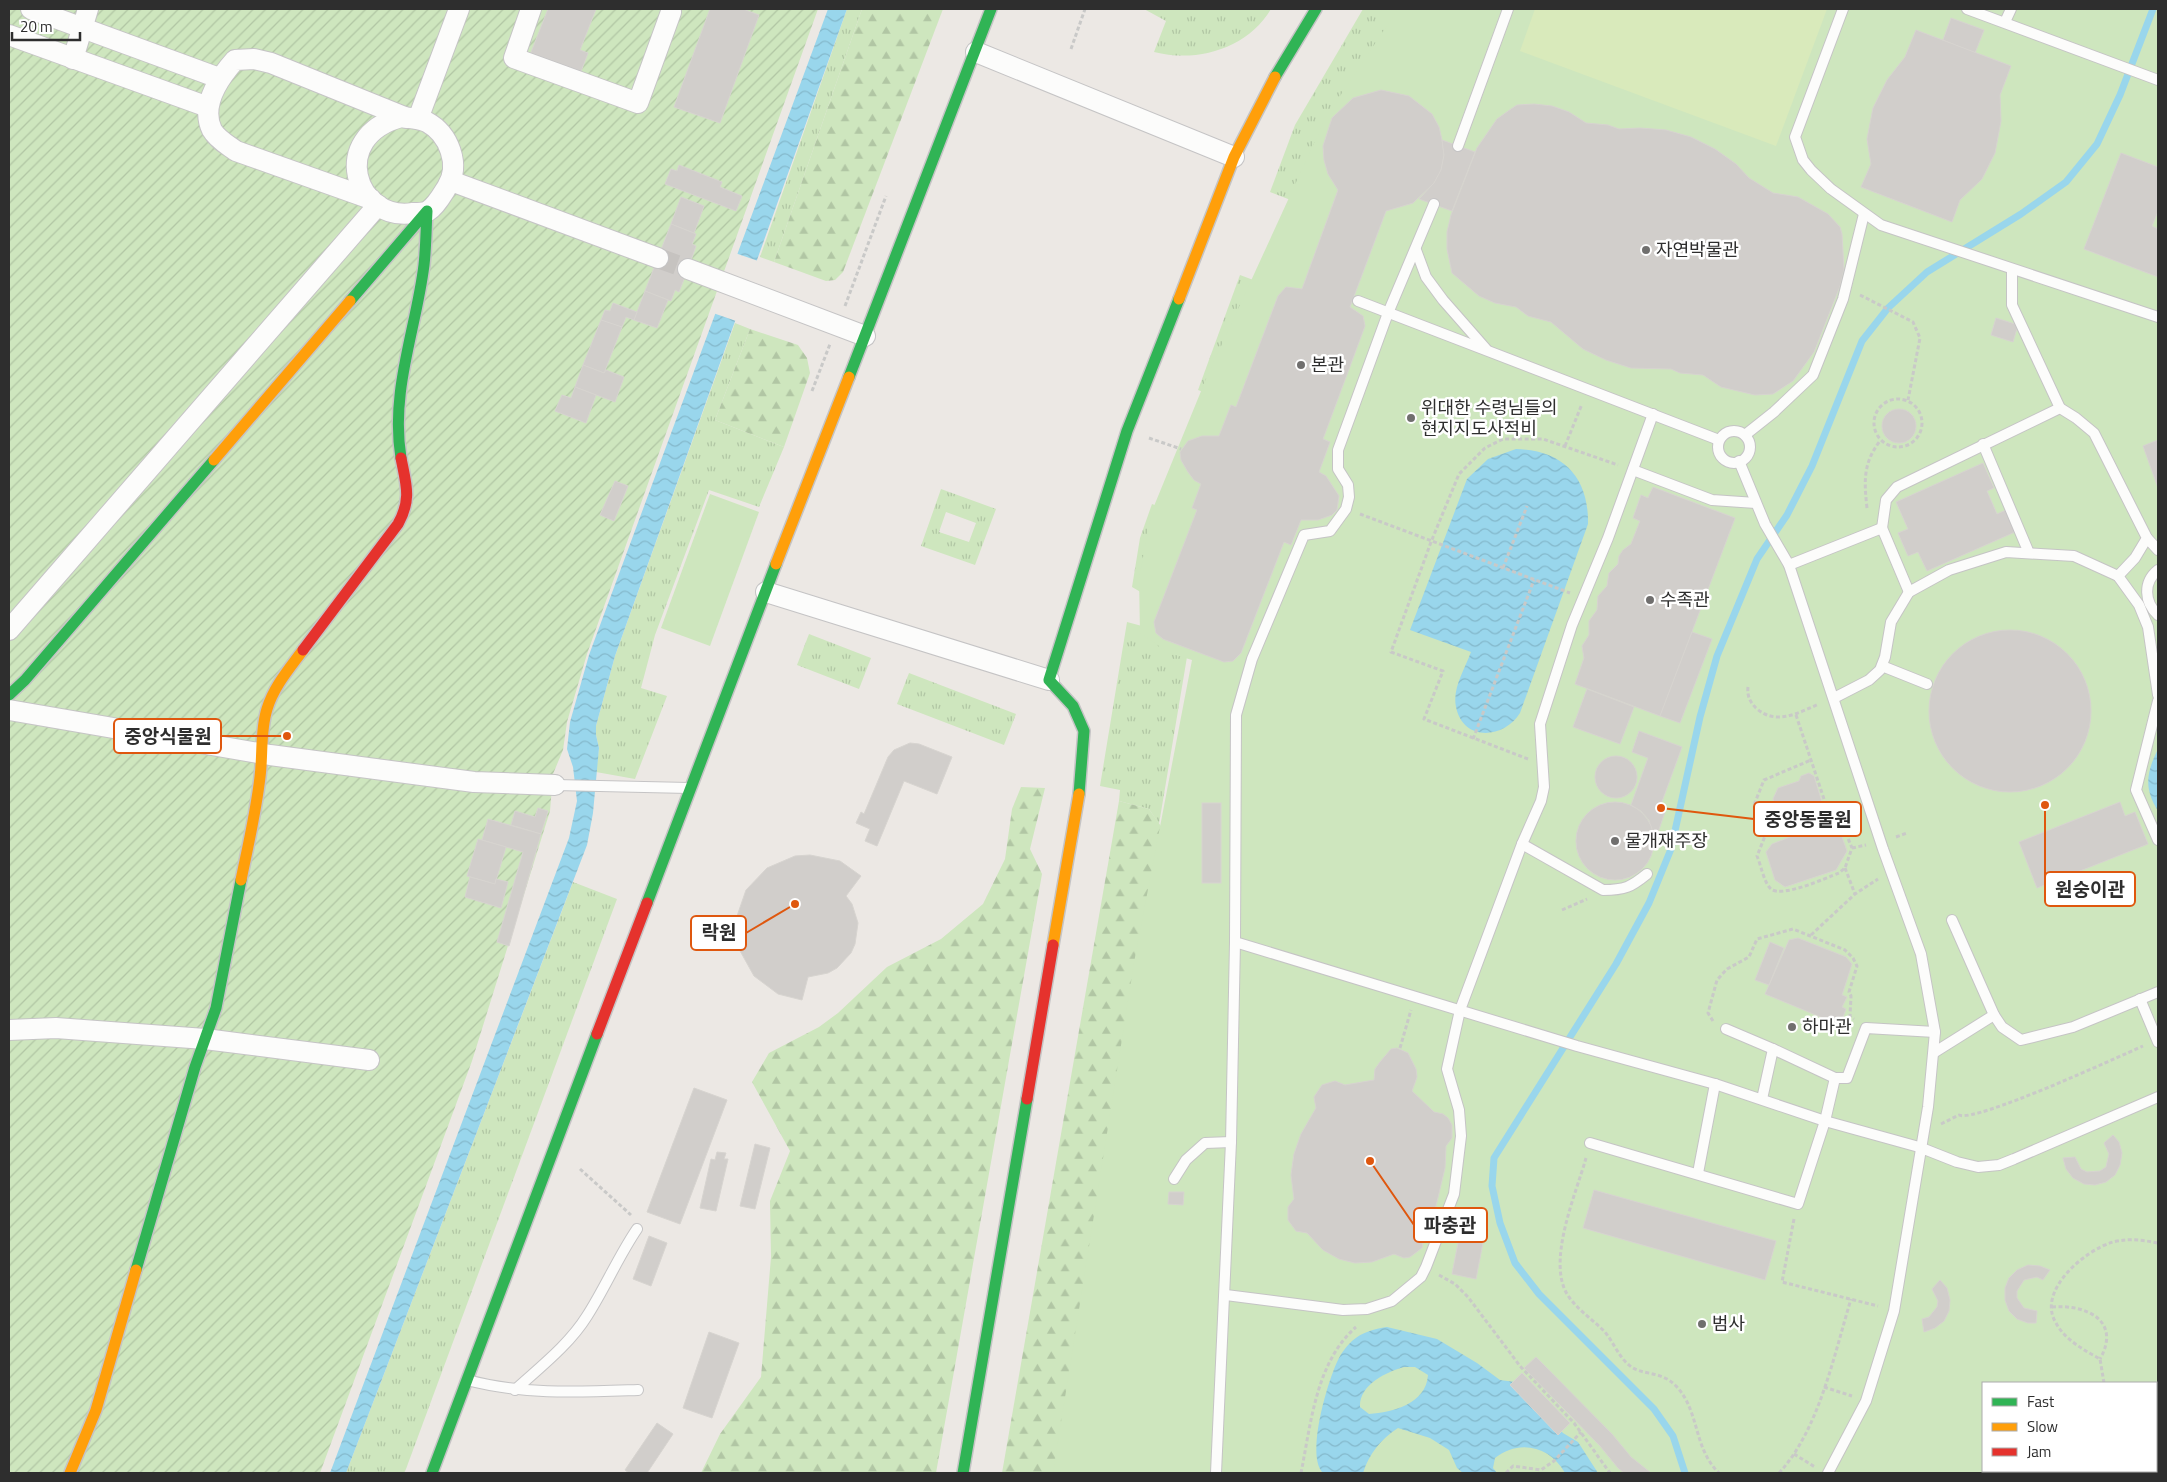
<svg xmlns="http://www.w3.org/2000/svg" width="2167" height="1482" font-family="'Titillium Web','Noto Sans KR',sans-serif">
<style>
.grass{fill:url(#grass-tufts);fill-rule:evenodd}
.forest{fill:url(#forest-firs)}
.park{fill:#cee6be;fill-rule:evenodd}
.garden{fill:url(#garden-furrows)}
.pitch{fill:#d9eabb}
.water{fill:url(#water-waves);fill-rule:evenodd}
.pier{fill:#ece8e4}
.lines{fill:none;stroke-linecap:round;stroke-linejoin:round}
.stream{stroke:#99d6ec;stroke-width:7}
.building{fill:#d1cecb;stroke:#d7d4d0}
.street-tunnel{stroke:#c6c3c0;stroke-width:20;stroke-dasharray:20 10;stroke-linecap:butt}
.lane-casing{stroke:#c5c4c5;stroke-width:12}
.street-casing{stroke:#c5c4c5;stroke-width:22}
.fast-casing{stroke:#c5c4c5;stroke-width:14}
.slow-casing{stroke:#c5c4c5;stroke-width:14}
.jam-casing{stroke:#c5c4c5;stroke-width:14}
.path{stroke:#c9c9c8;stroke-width:3;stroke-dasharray:4 2.5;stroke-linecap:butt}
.lane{stroke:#fcfcfb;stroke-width:10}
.street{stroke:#fcfcfb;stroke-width:20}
.fast{stroke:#30b455;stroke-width:11}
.slow{stroke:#ff9f0a;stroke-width:11}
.jam{stroke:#e5322d;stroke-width:11}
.poi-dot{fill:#706f6e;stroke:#fff;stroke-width:2}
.labels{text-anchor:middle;stroke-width:5;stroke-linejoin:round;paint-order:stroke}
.poi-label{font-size:18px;fill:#2e2e2e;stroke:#fff;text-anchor:start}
.leader{fill:none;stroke:#df570e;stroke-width:2}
.callout-dot{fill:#df570e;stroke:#fff;stroke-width:2}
.callout{fill:#fff;stroke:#df570e;stroke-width:2}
.callout-label{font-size:19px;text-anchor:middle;font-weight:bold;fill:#2e2e2e}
</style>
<defs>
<pattern id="grass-tufts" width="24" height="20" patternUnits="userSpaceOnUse" patternTransform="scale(1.25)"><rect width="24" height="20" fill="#cee6be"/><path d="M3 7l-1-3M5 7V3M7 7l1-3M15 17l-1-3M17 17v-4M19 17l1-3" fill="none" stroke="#b1c6a4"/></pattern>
<pattern id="forest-firs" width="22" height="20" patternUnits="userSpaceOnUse" patternTransform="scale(1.25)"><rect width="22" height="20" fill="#cee6be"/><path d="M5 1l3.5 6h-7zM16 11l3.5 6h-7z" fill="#b1c6a4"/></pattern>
<pattern id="garden-furrows" width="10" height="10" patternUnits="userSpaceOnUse" patternTransform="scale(1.25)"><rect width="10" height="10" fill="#cee6be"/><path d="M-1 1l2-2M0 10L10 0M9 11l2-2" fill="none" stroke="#b1c6a4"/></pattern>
<pattern id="water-waves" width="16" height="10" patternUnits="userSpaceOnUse" patternTransform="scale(1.25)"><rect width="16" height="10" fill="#99d6ec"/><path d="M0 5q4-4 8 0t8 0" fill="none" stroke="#84b8cb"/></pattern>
</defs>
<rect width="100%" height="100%" fill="#ece8e4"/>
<g class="grass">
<path d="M847,9H862L774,262L760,257Z"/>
<path d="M1144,9H1271C1247,49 1197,63 1154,52L1166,21Z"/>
<path d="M1363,9H1402L1327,214L1270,192L1295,125Z"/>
<path d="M1240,275L1277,289L1235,404L1198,390Z"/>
<path d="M735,323L750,329L715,420L784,447L759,507L709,490L655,635L641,688L667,696L635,779L596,772L599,748L596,735V726L615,656Z"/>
<path d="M941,489L996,509L975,565L921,546ZM946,512L976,523L969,542L939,532Z"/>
<path d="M1152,504L1171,511L1144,594L1132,587L1140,538Z"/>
<path d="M1127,622L1142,626L1187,657L1159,824L1149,809L1119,801L1120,790L1100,786Z"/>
<path d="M809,634L871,658L859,689L797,665Z"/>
<path d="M909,673L1016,714L1004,745L897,704Z"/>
<path d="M573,882L617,899L406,1469L404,1473H346Z"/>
</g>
<g class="forest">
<path d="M862,9H943L843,272L835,280L826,281L774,262Z"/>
<path d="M750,329L798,345L807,358L810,373L784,447L715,420Z"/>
<path d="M1021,787L1045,788L1030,849L1042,874L936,1473H701L720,1434L761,1377L771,1257L770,1201L790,1151L752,1082L769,1053L819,1027L838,1013L887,967L941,939L983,904L1005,859L1012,809Z"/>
<path d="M1119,801L1149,809L1174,845L1190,1473H1002Z"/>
</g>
<g class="park">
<path d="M1398,9H2158V1473H1053L1135,957L1192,660L1169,653L1140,633L1139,578L1152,511L1206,379L1326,117ZM1983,1383H2156V1471H1983Z"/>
<path d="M710,494L759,512L710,646L661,628Z"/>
</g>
<path class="garden" d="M9,9H818L587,654L567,722L563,750L553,774L550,811L472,1061L320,1473H9Z"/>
<path class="pitch" d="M1535,9H1827L1776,146L1520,51Z"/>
<g class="water">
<path d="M828,9H847L615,656L596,726V735L599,748L593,813L587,845L346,1473H330L569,838L577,801L573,767L567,749L570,722L589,655Z"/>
<path d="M1516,449C1563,450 1589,477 1588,524L1520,713C1504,739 1463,742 1456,707C1452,688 1465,669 1471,652L1410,630L1467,479L1488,459Z"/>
<path d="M2158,749V811C2144,789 2146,773 2158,749Z"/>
<path d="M1387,1327L1437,1339L1477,1363L1500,1380L1515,1382L1563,1433L1578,1442L1598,1473H1565C1550,1446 1519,1439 1495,1458L1493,1468L1497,1473H1463L1457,1468L1449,1450L1430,1438L1398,1428C1381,1439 1369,1454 1363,1473H1323C1305,1456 1328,1380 1338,1360C1341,1353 1347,1346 1352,1341C1362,1332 1374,1329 1387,1327ZM1404,1367H1415L1428,1375C1426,1404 1393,1412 1369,1414L1360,1407C1359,1385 1386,1372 1404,1367Z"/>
</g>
<path class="pier" d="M735,253L761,262L739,322L713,313Z"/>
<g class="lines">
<path class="stream" d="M1685,1473L1673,1436L1654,1409L1539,1294L1515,1263L1500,1223L1492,1186L1494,1158L1616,964L1649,903L1671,849L1700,717L1717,656L1757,559L1787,515L1812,466L1862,341L1888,308L1927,272L2021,214L2066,182L2097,144L2120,95L2153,9"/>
</g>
<g class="building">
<path d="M548,9H596L580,50L588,53L580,74L530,55Z"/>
<path d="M710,9H743L759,15L720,123L674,107Z"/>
<path d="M1951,18L1984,30L1975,53L1943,40Z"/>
<path d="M1916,30L2011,66L2000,95L2001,121L1995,153L1982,179L1960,200L1952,222L1861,187L1871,164L1867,139L1873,108L1887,80L1905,57Z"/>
<path d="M1381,90L1409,96L1432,114L1439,127L1442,140L1444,155L1441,170L1434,183L1413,203L1386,211L1350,307L1363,316L1365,326L1323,439L1330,442L1319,472L1326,476L1339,496L1337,510L1332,515L1318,520H1301L1291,545L1284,542L1241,653L1233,661L1224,662L1163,639L1156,633L1154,622L1197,510L1192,508L1201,484L1194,480L1188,472L1181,460L1180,452L1188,441L1202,436H1219L1231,405L1236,407L1278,296L1286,287L1302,289L1338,190L1328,174L1324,160L1323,146L1332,118L1353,98Z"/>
<path d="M1534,104L1552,106L1569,112L1586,123L1608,125L1619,129L1640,128L1666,130L1691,137L1715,149L1736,164L1749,178L1773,193L1798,197L1828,214L1840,227L1842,234L1844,269L1840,286L1814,352L1793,381L1773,394L1755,395L1721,387L1703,375L1680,373L1671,369L1631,368L1606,360L1583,349L1551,322L1528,316L1516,307L1495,303L1479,296L1452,273L1447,249V232L1451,215L1477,148L1497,119L1511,109L1517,105Z"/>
<path d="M1442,140L1475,152L1452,211L1419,199L1434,183L1441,170L1444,155Z"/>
<path d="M2121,153L2158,167V211L2152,226L2158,229V277L2084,249Z"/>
<path d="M679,165L722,182L720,187L742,196L736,211L665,184L671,169L677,171Z"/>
<path d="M681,197L704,206L694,233L671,224Z"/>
<path d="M671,224L696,234L692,244L696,246L688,269L679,292L675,290L671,301L645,291Z"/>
<path d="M645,291L668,300L657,328L634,320Z"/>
<path d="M613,303L637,312L634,320L626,317L622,327L601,320L605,310L610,311Z"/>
<path d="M1996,318L2018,325L2013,342L1991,335Z"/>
<path d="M601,320L622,327L604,373L583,365Z"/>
<path d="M583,365L604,373L606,370L624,377L615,402L575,387Z"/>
<path d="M575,387L596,395L586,423L555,411L562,395L571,398Z"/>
<circle cx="1899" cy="426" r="17"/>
<path d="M2158,440V488L2143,446Z"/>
<path d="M1983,463L1994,488L1987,491L1997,514L2006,510L2015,532L1927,571L1918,552L1908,556L1898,533L1908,529L1896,502Z"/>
<path d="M615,481L628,486L614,521L600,515Z"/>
<path d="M1653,487L1735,518L1660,716L1575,684L1584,658L1582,646L1589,635V621L1597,610L1598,596L1607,586L1609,573L1618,564L1619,556L1623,550L1631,544L1640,521L1633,518L1641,495L1648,498Z"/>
<circle cx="2010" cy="711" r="81"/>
<path d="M1692,632L1712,639L1680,723L1660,716Z"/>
<path d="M1587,689L1634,707L1620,744L1573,727Z"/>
<path d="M1639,731L1682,747L1660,807L1666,809L1655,841L1649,820L1641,811L1631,805L1648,758L1632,752Z"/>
<path d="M910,743L919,744L952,757L937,794L904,781L877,846L865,841L870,829L856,823L861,812L864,814L888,757L894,750Z"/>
<circle cx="1616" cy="777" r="21"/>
<path d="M1809,773L1814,776L1822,802L1819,806L1825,825L1842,837L1847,851L1836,870L1785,887L1775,880L1766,852L1772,844L1790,837L1785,821L1781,822L1773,799L1778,788L1799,781L1801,776Z"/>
<circle cx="1615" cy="841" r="39"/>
<path d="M2120,802L2125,816L2135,812L2148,844L2037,888L2019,842Z"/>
<rect x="1202" y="803" width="19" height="80"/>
<path d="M538,808L548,811L541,834L511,825L515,811L535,817Z"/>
<path d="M488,819L541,834L509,946L497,942L523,852L482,840Z"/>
<path d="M478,839L506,847L495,884L467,876Z"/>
<path d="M810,855L840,861L861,876L846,896L852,904L858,923L855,944L851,953L837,968L828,973L808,977L802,1000L778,994L754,976L739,949L736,919L746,890L767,868L795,856Z"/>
<path d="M470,877L495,884L496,879L508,882L501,908L465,897Z"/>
<path d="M1798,938L1846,957L1852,964L1842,995L1847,997L1842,1007L1846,1009L1840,1025L1765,994L1789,940Z"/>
<path d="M1770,942L1784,948L1769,985L1755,980Z"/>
<path d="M1397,1048L1408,1053L1416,1069L1417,1077L1412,1091L1434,1112L1443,1114L1448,1118L1452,1125V1138L1446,1146L1445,1168L1435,1210L1422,1231L1424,1235L1422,1248L1410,1257L1404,1258L1394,1254L1372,1262L1355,1263L1339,1259L1323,1250L1307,1233L1296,1231L1288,1220V1207L1294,1199L1291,1175L1294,1154L1301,1134L1316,1108L1314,1097L1322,1085L1335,1081L1345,1085L1374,1080L1375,1069L1380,1062L1391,1049Z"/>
<path d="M694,1088L727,1100L680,1224L647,1212Z"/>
<path d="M2113,1135L2119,1142L2122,1153L2120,1165L2115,1175L2106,1182L2095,1185L2084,1184L2073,1178L2066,1169L2063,1158L2075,1157L2081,1169L2087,1172L2100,1171L2106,1167L2109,1154L2104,1143Z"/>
<path d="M755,1144L770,1148L755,1209L740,1206Z"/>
<path d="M717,1152L726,1153L724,1159H728L716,1211L700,1208L711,1159L715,1160Z"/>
<path d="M1594,1190L1776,1241L1765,1280L1583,1228Z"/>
<path d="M1169,1192H1184L1183,1205L1168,1204Z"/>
<path d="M1464,1212L1488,1217L1476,1279L1452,1274Z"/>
<path d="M649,1236L667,1243L651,1286L633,1279Z"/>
<path d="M2028,1265L2040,1266L2050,1270L2043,1280L2037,1277L2024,1280L2017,1291V1298L2024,1308L2037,1311L2036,1323H2028L2017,1319L2009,1311L2005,1300V1288L2009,1278L2017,1270Z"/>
<path d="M1940,1280L1947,1288L1950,1300L1949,1311L1944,1321L1935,1328L1924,1332L1922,1319L1929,1317L1937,1307L1938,1301L1932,1289Z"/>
<path d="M709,1332L739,1343L712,1418L683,1408Z"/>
<path d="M1536,1357L1612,1434L1631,1457L1651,1473H1624L1618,1468L1600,1446L1524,1368Z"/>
<path d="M1522,1373L1570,1423L1558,1435L1510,1385Z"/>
<path d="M657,1423L673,1434L647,1473H629L625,1470Z"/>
</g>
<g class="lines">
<path class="street-tunnel" d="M658,258L688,269"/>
<g class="lane-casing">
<g id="lane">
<path d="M1843,9L1795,137L1803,160L1811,170L1831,189L1881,225L2158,317"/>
<path d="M1967,9L2158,80"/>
<path d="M2005,22L2011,9"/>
<path d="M1458,146L1508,9"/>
<path d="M1416,250L1426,277L1443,300L1486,349"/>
<path d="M2012,269V305L2060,408L2076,418L2094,433L2147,538L2135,558L2118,576"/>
<path d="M1358,301L1719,440"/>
<circle cx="1734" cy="447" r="16"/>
<path d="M1745,435L1774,412L1813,375L1843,299L1864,214"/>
<path d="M1983,444L2029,553"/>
<path d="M1739,461L1765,524L1789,565L1883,849L1921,954L1935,1032L1928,1107L1894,1311L1866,1401L1828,1473"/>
<path d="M1633,470L1712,500L1756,503"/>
<path d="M1882,528L1886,500L1897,487L2060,408"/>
<path d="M2147,538L2158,550"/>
<path d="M1789,565L1882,528L1909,592"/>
<path d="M2158,570C2143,582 2144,602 2158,615"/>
<path d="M1882,666L1927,684"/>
<path d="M1834,698L1869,680L1880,670L1885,657L1891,622L1909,592L1949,570L2006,552L2074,556L2118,576L2139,605L2148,627L2158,695"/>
<path d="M2158,701L2136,790L2158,840"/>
<path d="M555,785L689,788"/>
<path d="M1522,844L1603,890C1625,890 1631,887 1647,874"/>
<path d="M1952,920L1994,1015L2002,1027L2021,1040L2073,1027L2158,992"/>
<path d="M1235,942L1577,1046L1715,1084L1825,1121L1919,1147L1957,1162L1978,1167L1999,1165L2014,1159L2158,1097"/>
<path d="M2140,999L2158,1042"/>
<path d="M1726,1029L1773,1049"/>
<path d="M1935,1052L1994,1015"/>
<path d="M1762,1099L1773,1049L1835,1078H1847L1866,1028L1935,1032"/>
<path d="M1590,1143L1798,1204L1825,1121L1835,1078"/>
<path d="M1698,1173L1715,1084"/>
<path d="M1174,1179L1186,1160L1205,1143L1231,1142"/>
<path d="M1226,1295L1343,1310L1367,1309L1392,1301L1421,1277L1426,1267L1454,1194L1461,1136L1459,1110L1447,1069L1460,1010L1522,844L1541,801L1544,787L1540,724L1572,625L1608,538L1653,414"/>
<path d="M467,1380C524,1395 580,1392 638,1390"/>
<path d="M515,1390C539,1368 569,1345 587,1316C605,1288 618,1257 637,1229"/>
<path d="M1216,1473L1231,1142L1235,942L1236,715L1252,659L1304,535L1330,531L1346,509L1349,497L1348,485L1338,469V450L1388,313L1434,204"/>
<path d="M2041,1473L2054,1471L2085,1473"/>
</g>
</g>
<g class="street-casing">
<g id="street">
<path d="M31,9L219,78"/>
<path d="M531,9L514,58L638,103L671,12"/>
<path d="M9,35L208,107"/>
<path d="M976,52L1234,157"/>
<path d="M73,59L88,9"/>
<path d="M401,117C410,118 418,118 427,122C449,134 461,165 447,187C442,195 436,206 428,211C424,213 417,213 413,213C355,222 328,137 401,117Z"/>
<path d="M418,119L459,9"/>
<path d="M451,181L658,258"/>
<path d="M371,199L236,151C228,145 217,139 212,130C200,105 219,78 235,60L254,59L271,63L407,118"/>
<path d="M688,269L865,336"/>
<path d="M766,592L1049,680"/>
<path d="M9,630L378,205"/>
<path d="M9,710L270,755L474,782L555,785"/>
<path d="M9,1030L56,1028L205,1039L369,1060"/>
</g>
</g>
<g class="fast-casing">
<g id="fast">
<path d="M1275,77L1316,9"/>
<path d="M350,301L427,211C426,229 426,247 424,265C416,330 390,391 401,458"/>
<path d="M849,377L991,9"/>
<path d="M9,695L25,680L214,460"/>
<path d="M1079,794L1084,731L1073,706L1049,680L1127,431L1179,299"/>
<path d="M647,903L776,564"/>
<path d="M136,1270L195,1067L216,1008L241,880"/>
<path d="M432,1473L597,1034"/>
<path d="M963,1473L1027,1099"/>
</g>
</g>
<g class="slow-casing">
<g id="slow">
<path d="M1179,299L1234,157L1275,77"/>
<path d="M214,460L350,301"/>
<path d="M776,564L849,377"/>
<path d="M241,880C248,846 256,812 260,777C263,754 260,731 267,709C274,686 290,668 303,650"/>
<path d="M1053,945L1079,794"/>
<path d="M70,1473L96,1410L136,1270"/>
</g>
</g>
<g class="jam-casing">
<g id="jam">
<path d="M303,650L398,524C412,499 406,484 401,458"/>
<path d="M597,1034L647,903"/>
<path d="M1027,1099L1053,945"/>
</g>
</g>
<g class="path">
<path d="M1071,49L1085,9"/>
<path d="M1860,295L1913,322L1920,338L1908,400"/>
<path d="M845,306L886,196"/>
<path d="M812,391L830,344"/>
<circle cx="1898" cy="423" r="24"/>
<path d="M1149,438L1181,449"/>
<path d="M1565,446L1582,404"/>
<path d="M1867,508C1864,481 1863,463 1880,441"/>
<path d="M1360,514L1570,593"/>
<path d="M1503,568L1527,506"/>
<path d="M1748,687C1747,696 1750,702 1756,708C1776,726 1798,713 1819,704"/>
<path d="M1796,715L1829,814L1834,822L1845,831L1852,848L1845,868L1839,873C1826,878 1782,898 1771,889C1764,883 1761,865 1757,856L1765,836L1754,805L1764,780L1811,760"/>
<path d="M1473,739L1534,580"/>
<path d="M1528,759L1424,719L1443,671L1391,652L1431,542L1459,474L1485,448L1503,439H1543L1618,465"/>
<path d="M1896,837L1907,833"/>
<path d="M1852,848L1866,845"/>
<path d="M1845,868L1855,894"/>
<path d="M1562,910L1587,899"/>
<path d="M1811,935L1855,894L1878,879"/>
<path d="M1713,1021L1708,1013L1717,980L1727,969L1749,957L1757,939L1793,929L1845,950L1853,958L1857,966L1849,992L1851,996L1850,1016L1854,1019"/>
<path d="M1400,1048L1411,1010"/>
<path d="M1941,1124L1959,1115C1975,1123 2118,1057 2143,1046"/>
<path d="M1586,1158C1576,1194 1545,1264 1569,1297C1579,1311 1592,1319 1604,1331C1613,1341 1618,1356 1629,1365C1641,1376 1661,1370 1676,1386C1700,1411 1693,1448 1719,1473"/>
<path d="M580,1169L631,1215"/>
<path d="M1794,1219L1782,1282L1878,1306"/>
<path d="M1439,1275L1455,1284L1468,1297L1520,1366L1574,1423L1610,1473"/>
<path d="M2052,1307C2085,1304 2122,1320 2100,1359"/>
<path d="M2104,1383L2100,1359C2084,1350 2065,1340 2056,1323C2036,1291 2085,1250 2113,1242C2129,1238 2142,1240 2158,1243"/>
<path d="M1824,1387L1852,1396"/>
<path d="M1794,1454L1815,1467"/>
<path d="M2122,1471L2123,1473"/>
<path d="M1301,1473C1311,1423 1316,1362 1356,1327"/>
<path d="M1506,1473L1513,1466L1541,1470L1554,1461L1581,1432"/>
<path d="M1779,1473C1819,1430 1834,1355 1851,1299"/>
<path d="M2136,1473L2138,1471"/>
</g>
<use href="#lane" class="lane"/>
<use href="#street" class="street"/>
<use href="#fast" class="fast"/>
<use href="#slow" class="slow"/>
<use href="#jam" class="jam"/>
</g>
<g class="poi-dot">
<circle cx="1646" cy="250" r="5"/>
<circle cx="1301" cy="365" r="5"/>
<circle cx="1411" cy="418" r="5"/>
<circle cx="1650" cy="600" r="5"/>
<circle cx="1615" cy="841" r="5"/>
<circle cx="1792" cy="1027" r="5"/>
<circle cx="1702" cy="1324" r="5"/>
</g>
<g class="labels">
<g class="poi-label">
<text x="1656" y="256">자연박물관</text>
<text x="1311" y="371">본관</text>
<text x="1421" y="414">위대한 수령님들의<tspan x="1421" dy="21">현지지도사적비</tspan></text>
<text x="1660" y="606">수족관</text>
<text x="1625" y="847">물개재주장</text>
<text x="1802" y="1033">하마관</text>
<text x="1712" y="1330">범사</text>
</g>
</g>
<path class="leader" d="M287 736L221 736M1661 808L1754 819M2045 805L2045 889M795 904L746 933M1370 1161L1414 1225"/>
<g class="callout-dot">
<circle cx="287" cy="736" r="5"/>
<circle cx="1661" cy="808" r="5"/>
<circle cx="2045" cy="805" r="5"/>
<circle cx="795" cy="904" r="5"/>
<circle cx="1370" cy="1161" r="5"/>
</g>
<g class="callout">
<rect x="114" y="719" width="107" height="34" rx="5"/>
<rect x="1754" y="802" width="107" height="34" rx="5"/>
<rect x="2045" y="872" width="90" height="34" rx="5"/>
<rect x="691" y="916" width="55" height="34" rx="5"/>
<rect x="1414" y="1208" width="73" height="34" rx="5"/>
</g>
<g class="callout-label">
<text x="168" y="743">중앙식물원</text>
<text x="1808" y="826">중앙동물원</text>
<text x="2090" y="896">원숭이관</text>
<text x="719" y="939">락원</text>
<text x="1450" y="1232">파충관</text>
</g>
<rect width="2167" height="1482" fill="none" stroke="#2e2e2e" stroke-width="20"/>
<rect x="1982" y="1382" width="175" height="90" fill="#ffffff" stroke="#ababab"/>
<rect x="1992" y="1398" width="25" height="8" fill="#30b455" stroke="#ababab"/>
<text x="2027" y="1407" font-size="15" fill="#2e2e2e">Fast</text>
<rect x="1992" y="1423" width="25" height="8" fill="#ff9f0a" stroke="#ababab"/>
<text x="2027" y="1432" font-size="15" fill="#2e2e2e">Slow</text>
<rect x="1992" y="1448" width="25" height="8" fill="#e5322d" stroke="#ababab"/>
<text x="2027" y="1457" font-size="15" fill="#2e2e2e">Jam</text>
<path d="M12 32v8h68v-8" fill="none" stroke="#2e2e2e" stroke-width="2.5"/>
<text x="20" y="32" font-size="15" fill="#2e2e2e" stroke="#ffffff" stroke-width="4" paint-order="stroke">20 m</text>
</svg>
